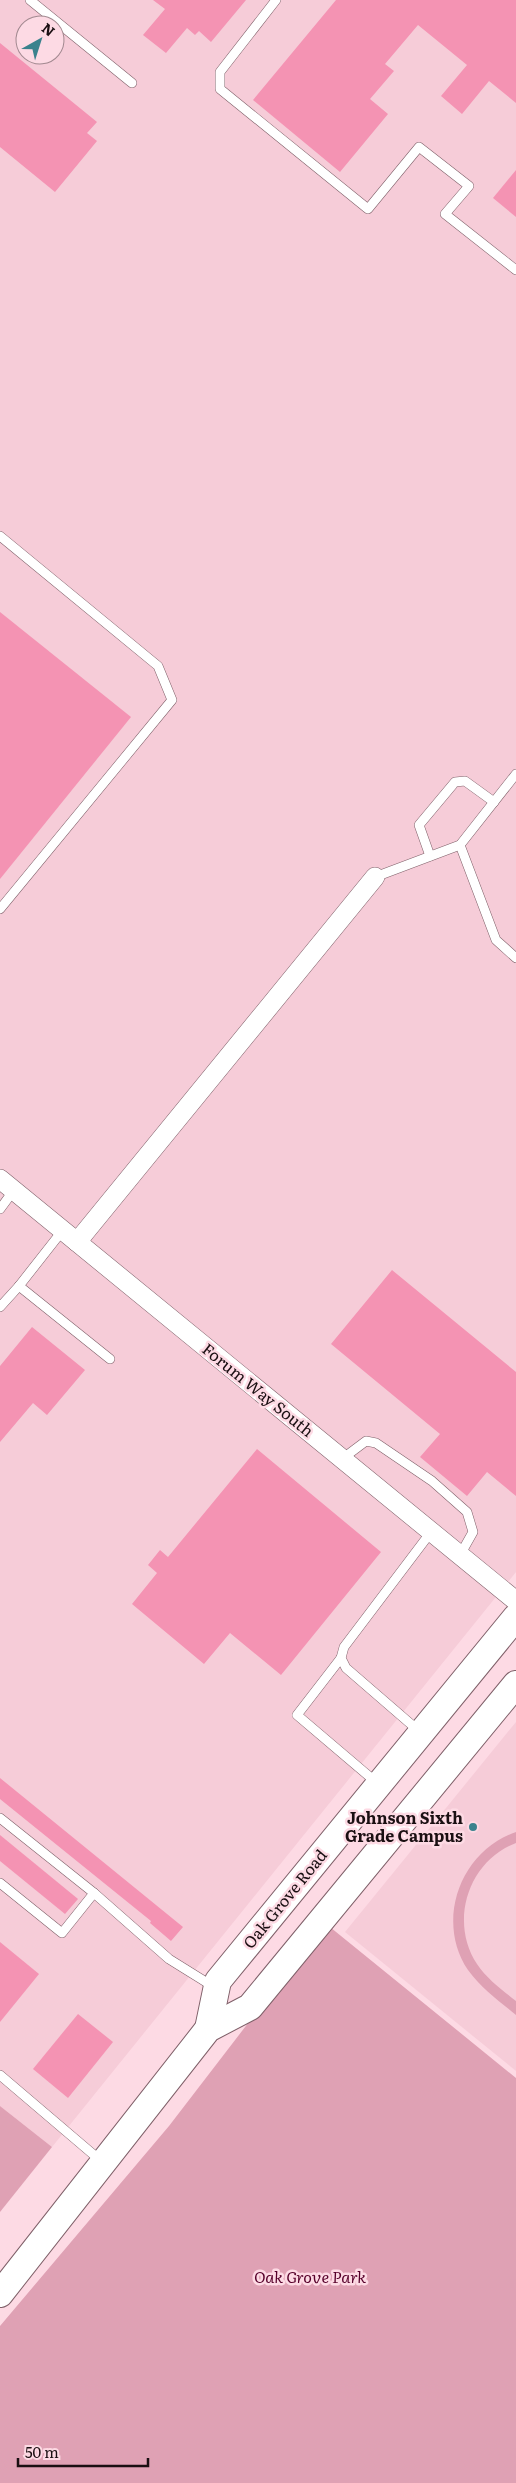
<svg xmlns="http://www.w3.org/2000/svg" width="516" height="2483" font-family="Literata,serif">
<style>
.built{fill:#f6ccd8;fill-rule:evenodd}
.green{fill:#dfa1b4}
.building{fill:#f493b3}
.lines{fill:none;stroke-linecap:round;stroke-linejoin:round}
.lane-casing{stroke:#7f6069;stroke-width:10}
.street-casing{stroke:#7f6069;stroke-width:20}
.secondary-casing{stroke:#7f6069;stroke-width:28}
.lane{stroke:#fff;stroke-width:9}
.street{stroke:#fff;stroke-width:19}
.secondary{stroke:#fff;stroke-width:26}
.poi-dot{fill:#3b828d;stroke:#fddae4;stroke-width:2}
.labels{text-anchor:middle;stroke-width:5;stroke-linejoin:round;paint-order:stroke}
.street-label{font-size:16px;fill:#1a0f12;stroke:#fddae4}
.poi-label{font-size:16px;font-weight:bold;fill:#1a0f12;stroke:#fddae4;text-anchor:end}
.park-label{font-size:16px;font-style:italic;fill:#57002b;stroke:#fddae4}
</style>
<rect width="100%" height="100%" fill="#fddae4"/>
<g class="built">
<path d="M0,0H516V1572L52,2147L0,2106ZM25,25H55V55H25Z"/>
<path d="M516,1722V2071L345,1932Z"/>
</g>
<g class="green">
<path d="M516,1832V1843C468,1861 449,1922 477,1964C487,1979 502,1990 516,2001V2015C499,2001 481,1988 468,1970C435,1921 460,1851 516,1832Z"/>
<path d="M325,1923L516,2078V2483H0V2326L169,2126Z"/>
<path d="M0,2106L52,2147L0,2212Z"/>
</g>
<g class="building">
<path d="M153,0H246L211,42L199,31L195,35L187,28L166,53L143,35L165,9Z"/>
<path d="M336,0H516V103L489,81L462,114L441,96L467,65L418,25L385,64L394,71L370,99L388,114L340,172L253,100Z"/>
<path d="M0,43L97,122L87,133L97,141L55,192L0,147Z"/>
<path d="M516,170V217L493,198Z"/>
<path d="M0,612L131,717L0,879Z"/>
<path d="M392,1270L516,1372V1496L487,1472L467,1496L420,1457L440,1434L331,1344Z"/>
<path d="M32,1327L85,1370L47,1415L33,1403L0,1442V1366Z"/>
<path d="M257,1449L381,1552L281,1675L230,1633L204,1664L132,1604L157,1573L148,1565L160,1550L168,1557Z"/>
<path d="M0,1778L183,1927L171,1941L150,1923L151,1921L0,1799Z"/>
<path d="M0,1835L78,1899L65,1914L0,1861Z"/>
<path d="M0,1942L39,1974L0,2022Z"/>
<path d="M78,2014L113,2042L68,2098L33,2069Z"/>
</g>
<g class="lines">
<g class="lane-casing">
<g id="lane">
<path d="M30,0L132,83"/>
<path d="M276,0L220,72V89L368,209L419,147L469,186L445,214L516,270"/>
<path d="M0,536L158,666L172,700L0,909"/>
<path d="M460,845L496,940L516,958"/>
<path d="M430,856L419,825L455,782L465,781L494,802"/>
<path d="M375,877L460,845L516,774"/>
<path d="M0,1209L14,1190"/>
<path d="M19,1286L110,1359"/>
<path d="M0,1307L19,1286L63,1230"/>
<path d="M342,1459L366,1441L376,1443L432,1481L467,1512L473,1532L460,1555"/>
<path d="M341,1658L297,1715L377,1783"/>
<path d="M420,1732L346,1668L341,1658L344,1647L431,1532"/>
<path d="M0,1818L94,1893L169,1959L214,1987"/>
<path d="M0,1883L62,1933L94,1893"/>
<path d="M0,2075L101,2161"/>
</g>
</g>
<g class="street-casing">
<g id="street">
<path d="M0,1179L516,1601"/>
<path d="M77,1242L375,877"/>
</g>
</g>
<g class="secondary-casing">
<g id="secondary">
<path d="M208,2029L218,1981L516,1617"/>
<path d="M0,2294L208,2029L250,2007L516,1684"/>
</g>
</g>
<use href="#lane" class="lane"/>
<use href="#street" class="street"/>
<use href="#secondary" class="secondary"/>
</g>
<circle class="poi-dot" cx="473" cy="1827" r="5"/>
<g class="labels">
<g class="street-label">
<text transform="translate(258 1390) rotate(39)" y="6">Forum Way South</text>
<text transform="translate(285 1899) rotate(-51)" y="6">Oak Grove Road</text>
</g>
<g class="poi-label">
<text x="463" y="1824">Johnson Sixth<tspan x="463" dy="18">Grade Campus</tspan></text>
</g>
<g class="park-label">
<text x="310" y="2283">Oak Grove Park</text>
</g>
</g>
<g transform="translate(40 40) rotate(39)"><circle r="24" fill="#fddae4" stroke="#a28990"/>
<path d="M0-4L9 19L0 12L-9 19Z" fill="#3b828d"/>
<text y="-8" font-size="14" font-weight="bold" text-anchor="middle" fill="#1a0f12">N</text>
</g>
<path d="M18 2458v8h130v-8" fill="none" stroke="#1a0f12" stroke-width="2.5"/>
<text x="25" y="2458" font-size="15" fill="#1a0f12" stroke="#fddae4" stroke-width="4" paint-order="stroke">50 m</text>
</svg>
